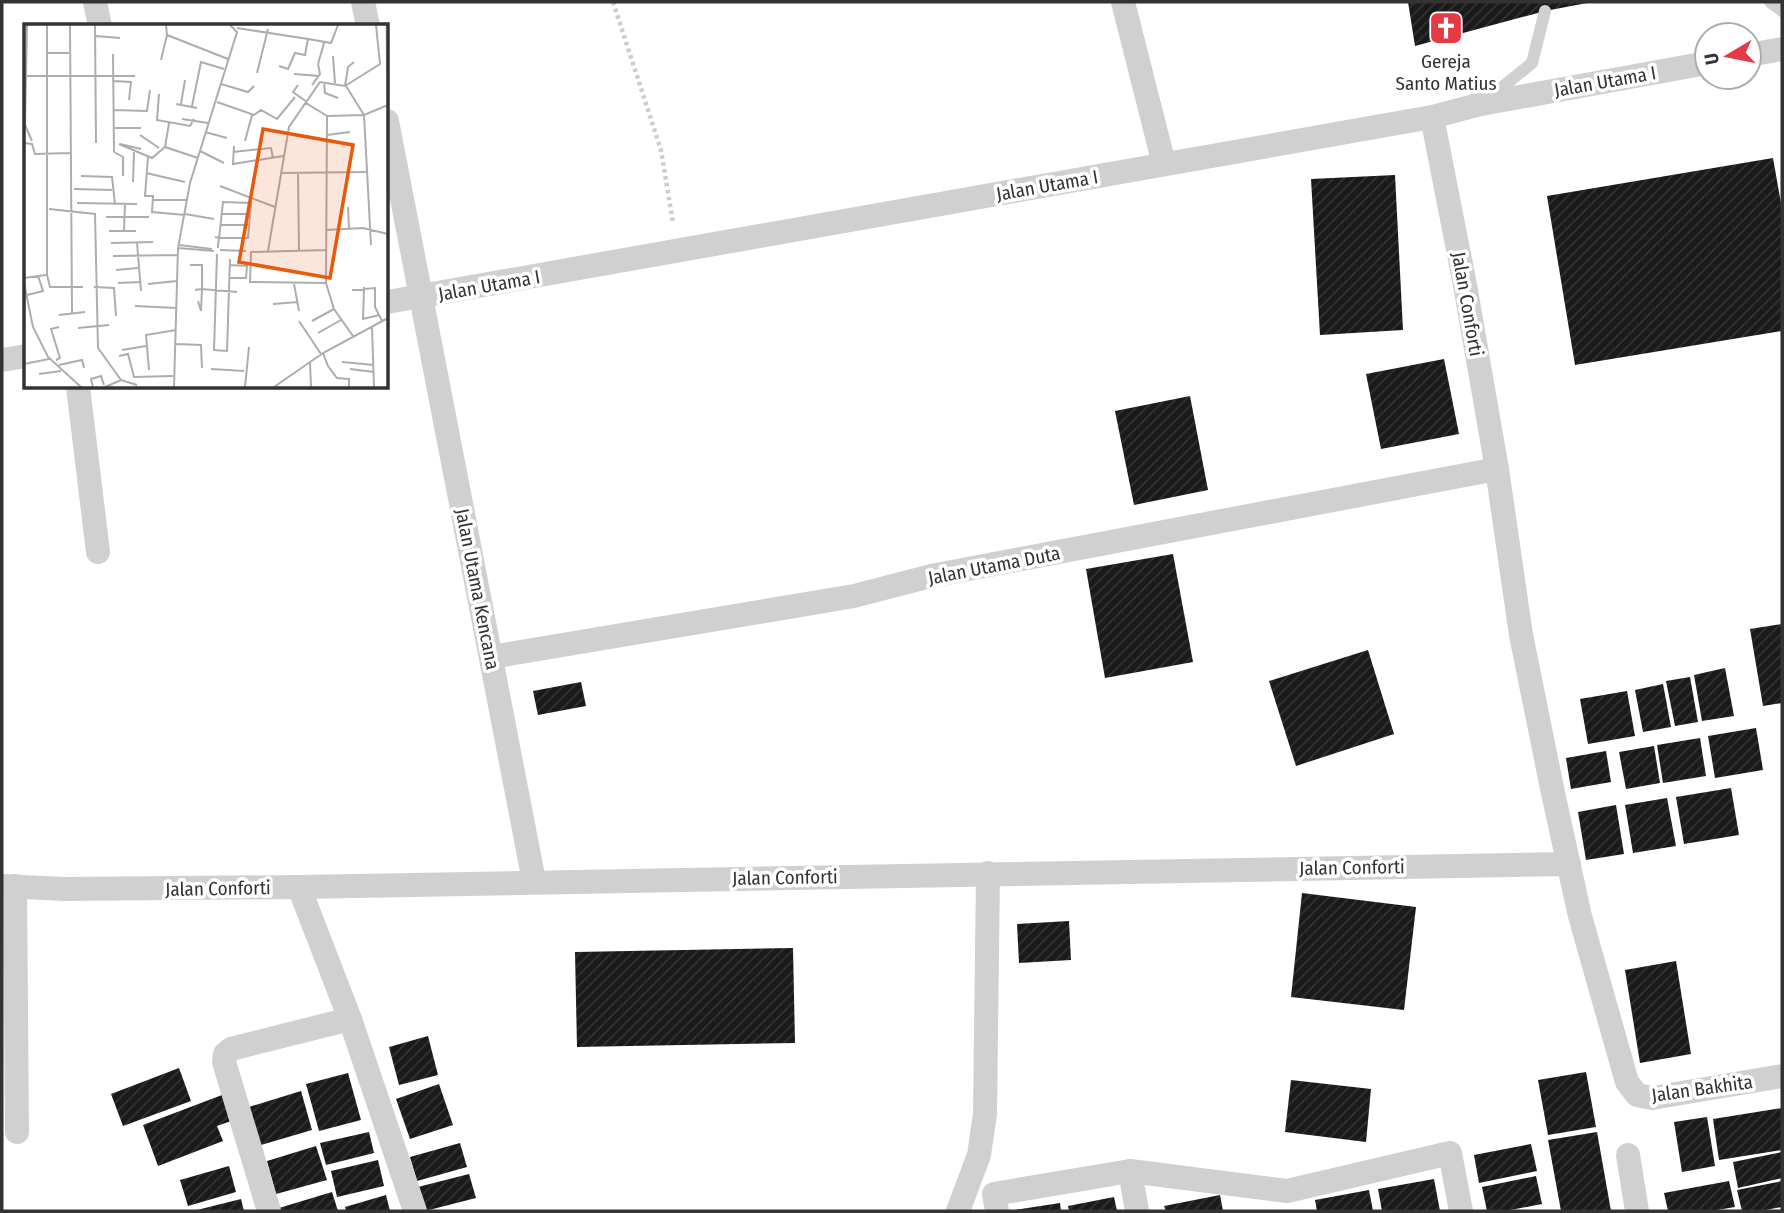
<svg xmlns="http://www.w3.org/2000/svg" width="1784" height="1213" font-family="'Fira Sans Condensed',sans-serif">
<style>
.building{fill:url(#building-hatch)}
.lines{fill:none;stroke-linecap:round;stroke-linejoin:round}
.path{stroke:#cdcdcd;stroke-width:4.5;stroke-dasharray:3.5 3.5;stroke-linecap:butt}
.lane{stroke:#d0d0d0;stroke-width:12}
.street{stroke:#d0d0d0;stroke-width:24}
.labels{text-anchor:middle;stroke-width:7;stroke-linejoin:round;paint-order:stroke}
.poi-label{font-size:19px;fill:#333;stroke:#fff}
.street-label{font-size:19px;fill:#333;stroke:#fff}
.inset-river{fill:none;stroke:#cfe2ee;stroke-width:3.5}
.inset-road{fill:none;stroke:#adadad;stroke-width:2}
.view{fill:#e8590c;fill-opacity:0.15;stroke:#e8590c;stroke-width:3.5}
.inset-edge{fill:none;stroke:#333;stroke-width:3.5}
</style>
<defs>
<pattern id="building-hatch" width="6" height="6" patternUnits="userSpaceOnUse" patternTransform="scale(1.75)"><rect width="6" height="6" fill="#1a1a1a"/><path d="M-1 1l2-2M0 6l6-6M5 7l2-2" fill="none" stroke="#333"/></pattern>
</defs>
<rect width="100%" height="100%" fill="#fff"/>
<g class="building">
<path d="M1408,2H1587V3L1545,11L1415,46Z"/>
<path d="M1773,158L1782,209V331L1575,365L1547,196Z"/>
<path d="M1395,175L1403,330L1320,335L1311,179Z"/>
<path d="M1444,359L1459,434L1381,449L1366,374Z"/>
<path d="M1190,396L1208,490L1134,505L1115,411Z"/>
<path d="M1173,554L1193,662L1105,678L1086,569Z"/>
<path d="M1782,624V703L1763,706L1750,629Z"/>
<path d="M1368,650L1394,734L1296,766L1269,681Z"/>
<path d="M1725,668L1734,716L1702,721L1694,675Z"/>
<path d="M1690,677L1698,722L1675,726L1666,681Z"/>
<path d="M581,682L586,706L538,715L533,691Z"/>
<path d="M1663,684L1671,727L1643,732L1635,690Z"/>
<path d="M1627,691L1635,736L1588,744L1580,699Z"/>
<path d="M1756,728L1763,770L1715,778L1708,736Z"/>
<path d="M1700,738L1706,776L1663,783L1657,745Z"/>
<path d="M1654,746L1660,783L1626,789L1619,752Z"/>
<path d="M1606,751L1611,782L1571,789L1566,758Z"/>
<path d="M1731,788L1739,835L1684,844L1676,797Z"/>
<path d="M1667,798L1676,846L1633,853L1625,805Z"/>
<path d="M1616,805L1624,854L1586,860L1578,812Z"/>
<path d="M1302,893L1416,907L1404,1010L1291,997Z"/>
<path d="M1069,921L1071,960L1019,963L1017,924Z"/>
<path d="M793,948L795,1043L577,1047L575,952Z"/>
<path d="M1676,961L1691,1054L1640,1063L1625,970Z"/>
<path d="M428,1036L438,1075L399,1085L389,1047Z"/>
<path d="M179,1068L191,1101L123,1126L111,1094Z"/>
<path d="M1586,1072L1596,1127L1548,1135L1538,1080Z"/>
<path d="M348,1073L361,1120L319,1131L306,1084Z"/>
<path d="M1291,1080L1371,1089L1366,1142L1285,1132Z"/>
<path d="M439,1084L453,1125L410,1139L396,1099Z"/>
<path d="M301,1091L312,1130L261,1145L249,1107Z"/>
<path d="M222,1095L231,1121L217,1126L223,1141L158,1166L143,1125Z"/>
<path d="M1782,1108V1150L1719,1160L1713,1119Z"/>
<path d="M1707,1117L1715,1166L1682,1172L1674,1122Z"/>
<path d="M369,1132L374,1153L326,1165L320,1143Z"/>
<path d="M1597,1132L1611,1211H1561L1548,1140Z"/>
<path d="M460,1143L467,1167L417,1181L410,1157Z"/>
<path d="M1531,1144L1537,1171L1479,1183L1474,1155Z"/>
<path d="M316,1146L327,1180L276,1194L267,1161Z"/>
<path d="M1782,1152V1178L1738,1188L1733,1162Z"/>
<path d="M378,1160L384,1186L337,1197L331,1171Z"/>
<path d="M229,1166L236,1192L188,1206L180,1180Z"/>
<path d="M469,1174L476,1198L425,1211L418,1187Z"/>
<path d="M1536,1176L1542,1204L1505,1211H1487L1482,1187Z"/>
<path d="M1434,1179L1440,1211H1382L1378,1189Z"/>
<path d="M1729,1181L1735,1207L1711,1211H1668L1664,1193Z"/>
<path d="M1782,1181V1207L1760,1211H1742L1737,1190Z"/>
<path d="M1369,1190L1373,1211H1317L1315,1200Z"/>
<path d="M332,1192L338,1211H280L279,1208Z"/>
<path d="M386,1195L390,1211H346L345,1207Z"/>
<path d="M1220,1195L1223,1211H1166L1164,1206Z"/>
<path d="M1114,1197L1117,1211H1069L1068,1206Z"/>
<path d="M241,1199L244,1211H198L197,1210Z"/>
<path d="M1060,1203L1061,1211H1014V1210Z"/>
</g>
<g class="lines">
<path class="path" d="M613,2L661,150L673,223"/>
<g class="lane">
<path d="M1770,2L1782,11"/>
<path d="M1490,97L1532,63L1545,11"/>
</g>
<g class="street">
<path d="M95,2L100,26"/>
<path d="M363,2L368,26"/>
<path d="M1123,2L1164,164"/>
<path d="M1749,55L1782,49"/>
<path d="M1432,117L1465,285L1497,469L1521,635L1553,793L1580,916L1627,1082L1637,1095L1652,1098L1782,1076"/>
<path d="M387,121L534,881"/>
<path d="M387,302L1432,117L1481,104L1707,63"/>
<path d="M2,360L26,356"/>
<path d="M78,387L98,552"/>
<path d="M491,657L854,596L931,576L1497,469"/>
<path d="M2,886L64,889L299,887L1569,864"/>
<path d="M15,886L17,1132"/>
<path d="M299,887L350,1019L415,1211"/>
<path d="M1628,1155L1637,1211"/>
<path d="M1130,1171L1137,1211"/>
<path d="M269,1211L224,1062L225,1054L231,1049L350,1019"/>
<path d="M958,1211L979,1155L985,1114L988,873"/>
<path d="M997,1211L994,1194L1130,1171L1287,1191L1450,1153L1461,1211"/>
</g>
</g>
<defs>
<g id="church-square" transform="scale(1.75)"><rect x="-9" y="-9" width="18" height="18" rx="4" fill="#e63946" stroke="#fff"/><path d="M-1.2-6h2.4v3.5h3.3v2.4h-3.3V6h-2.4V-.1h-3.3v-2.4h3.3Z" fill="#fff"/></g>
</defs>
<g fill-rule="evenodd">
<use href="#church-square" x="1446" y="28"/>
</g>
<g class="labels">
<g class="poi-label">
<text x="1446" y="68">Gereja<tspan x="1446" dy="22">Santo Matius</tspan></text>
</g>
<g class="street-label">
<text transform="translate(1605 81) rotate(-10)" y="7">Jalan Utama I</text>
<text transform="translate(1047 185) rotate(-10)" y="7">Jalan Utama I</text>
<text transform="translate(489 285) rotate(-10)" y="7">Jalan Utama I</text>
<text transform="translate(1468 304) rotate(80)" y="7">Jalan Conforti</text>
<text transform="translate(994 565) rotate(-11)" y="7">Jalan Utama Duta</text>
<text transform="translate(478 589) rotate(79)" y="7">Jalan Utama Kencana</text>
<text transform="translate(1352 867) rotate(-1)" y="7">Jalan Conforti</text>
<text transform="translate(785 877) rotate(-1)" y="7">Jalan Conforti</text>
<text transform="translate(218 888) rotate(-1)" y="7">Jalan Conforti</text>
<text transform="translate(1702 1088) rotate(-8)" y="7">Jalan Bakhita</text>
</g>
</g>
<g transform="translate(24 24)">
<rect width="364" height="364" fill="#fff"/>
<path class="inset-river" d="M363,1L364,74"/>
<path class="inset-road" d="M3,1L1,101L8,117M23,1V251L26,263H59M46,1L48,289M71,1L72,119M142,1L143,11L204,35M213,4L284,15M71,12L96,14M23,29H45M89,30L90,128M309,32L311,59M137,36L143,11M294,40L300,19M255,42L264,45L271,29L281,31L284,15L307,19L314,1M233,49L244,5M270,50L295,52M1,52H111M89,57L107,58L105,76M300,58L301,69L314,74M197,60L224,68L230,62M274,61L269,68L283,78M288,61L296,50L294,40M321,62L356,40L352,1M321,62L324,43L330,38M322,62L340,91L347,221M135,70L133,96L166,102L170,95M193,78L230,91L237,86L253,95L271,73M282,79L303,92M152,80L173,84M157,80L161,56M168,82L177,38L200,45M90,86L123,87L126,66M303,92L302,259L310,285L329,312M303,92L340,91L364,81M158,95L184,99M91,104H117M181,108L203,114M116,111L135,124M303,111L326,108M221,117L228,91M0,119L8,120L11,130L46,129M95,120L128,134L141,123L174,134M96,120L117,125M210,122L209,140L259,132M141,123L145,99M176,127L200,139M90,128L99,133V152M209,128L247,124L249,134M124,133L121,172H129L128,188L161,191M122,149L161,158M257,149L342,148M274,149L275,226M57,152L88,153L91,180M109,158L110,128M196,162L251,183M50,165L88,166M128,176H163M53,179L113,180M324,183L325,204M25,185L71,190L74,324L97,356M161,190L190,195M198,190H227M82,193H125M196,201H224M100,206L101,180M302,206L339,204L364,210M85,207H112M191,213L195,214H224L227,179L199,178L196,206L195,214L194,221V224M87,219L129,218M113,219L117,267M155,221L188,225M154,224L190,227M196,226L222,227M302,226L227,228L226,258L302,259M244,227L265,103L296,58L321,62M193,230L190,326L203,327L206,235M89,232L153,231M166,241H178V265L171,266M92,246L114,244M0,254L22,251M206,254H222L223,242L206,241M0,259L9,303L24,333L57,363M94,259L116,258M124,260L153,257M270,260L275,287M70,263L90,264L92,292M340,263L339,295L355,291M328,266L351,264V283L358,297M3,271L19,267L14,252M174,277L177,287L178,265L213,268M249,280L274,278M111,282L153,284M35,291L61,288M275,297L297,330M288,297L310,285M348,303L350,363M54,304L85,301M294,309L317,296M152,320L177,321L178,344M98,326L122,322M299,329L304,342L313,354L325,355V363M95,332L104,330L110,353L149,352M32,336L36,334L27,305L35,303M318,338L350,341M286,339L287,363M0,340L25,335M35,341L58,336L60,344M187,345L220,347M326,345L350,348M125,346L122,311L152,306M15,350L37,347M69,363L67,355L77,352L80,361M81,363L97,356L113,361M150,363L154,224L166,159L213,8L206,1M221,363L225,323M250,363L299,329L364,294"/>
<path class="view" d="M239,105L329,121L306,254L215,238Z"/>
<rect width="364" height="364" class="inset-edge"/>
</g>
<rect width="1784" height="1213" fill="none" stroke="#333333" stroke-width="7"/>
<g transform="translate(1728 56) rotate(260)"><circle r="33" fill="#ffffff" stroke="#adadad" stroke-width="2"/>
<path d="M0-5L12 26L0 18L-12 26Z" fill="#e63946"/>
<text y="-10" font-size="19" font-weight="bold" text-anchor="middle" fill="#333333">U</text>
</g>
</svg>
